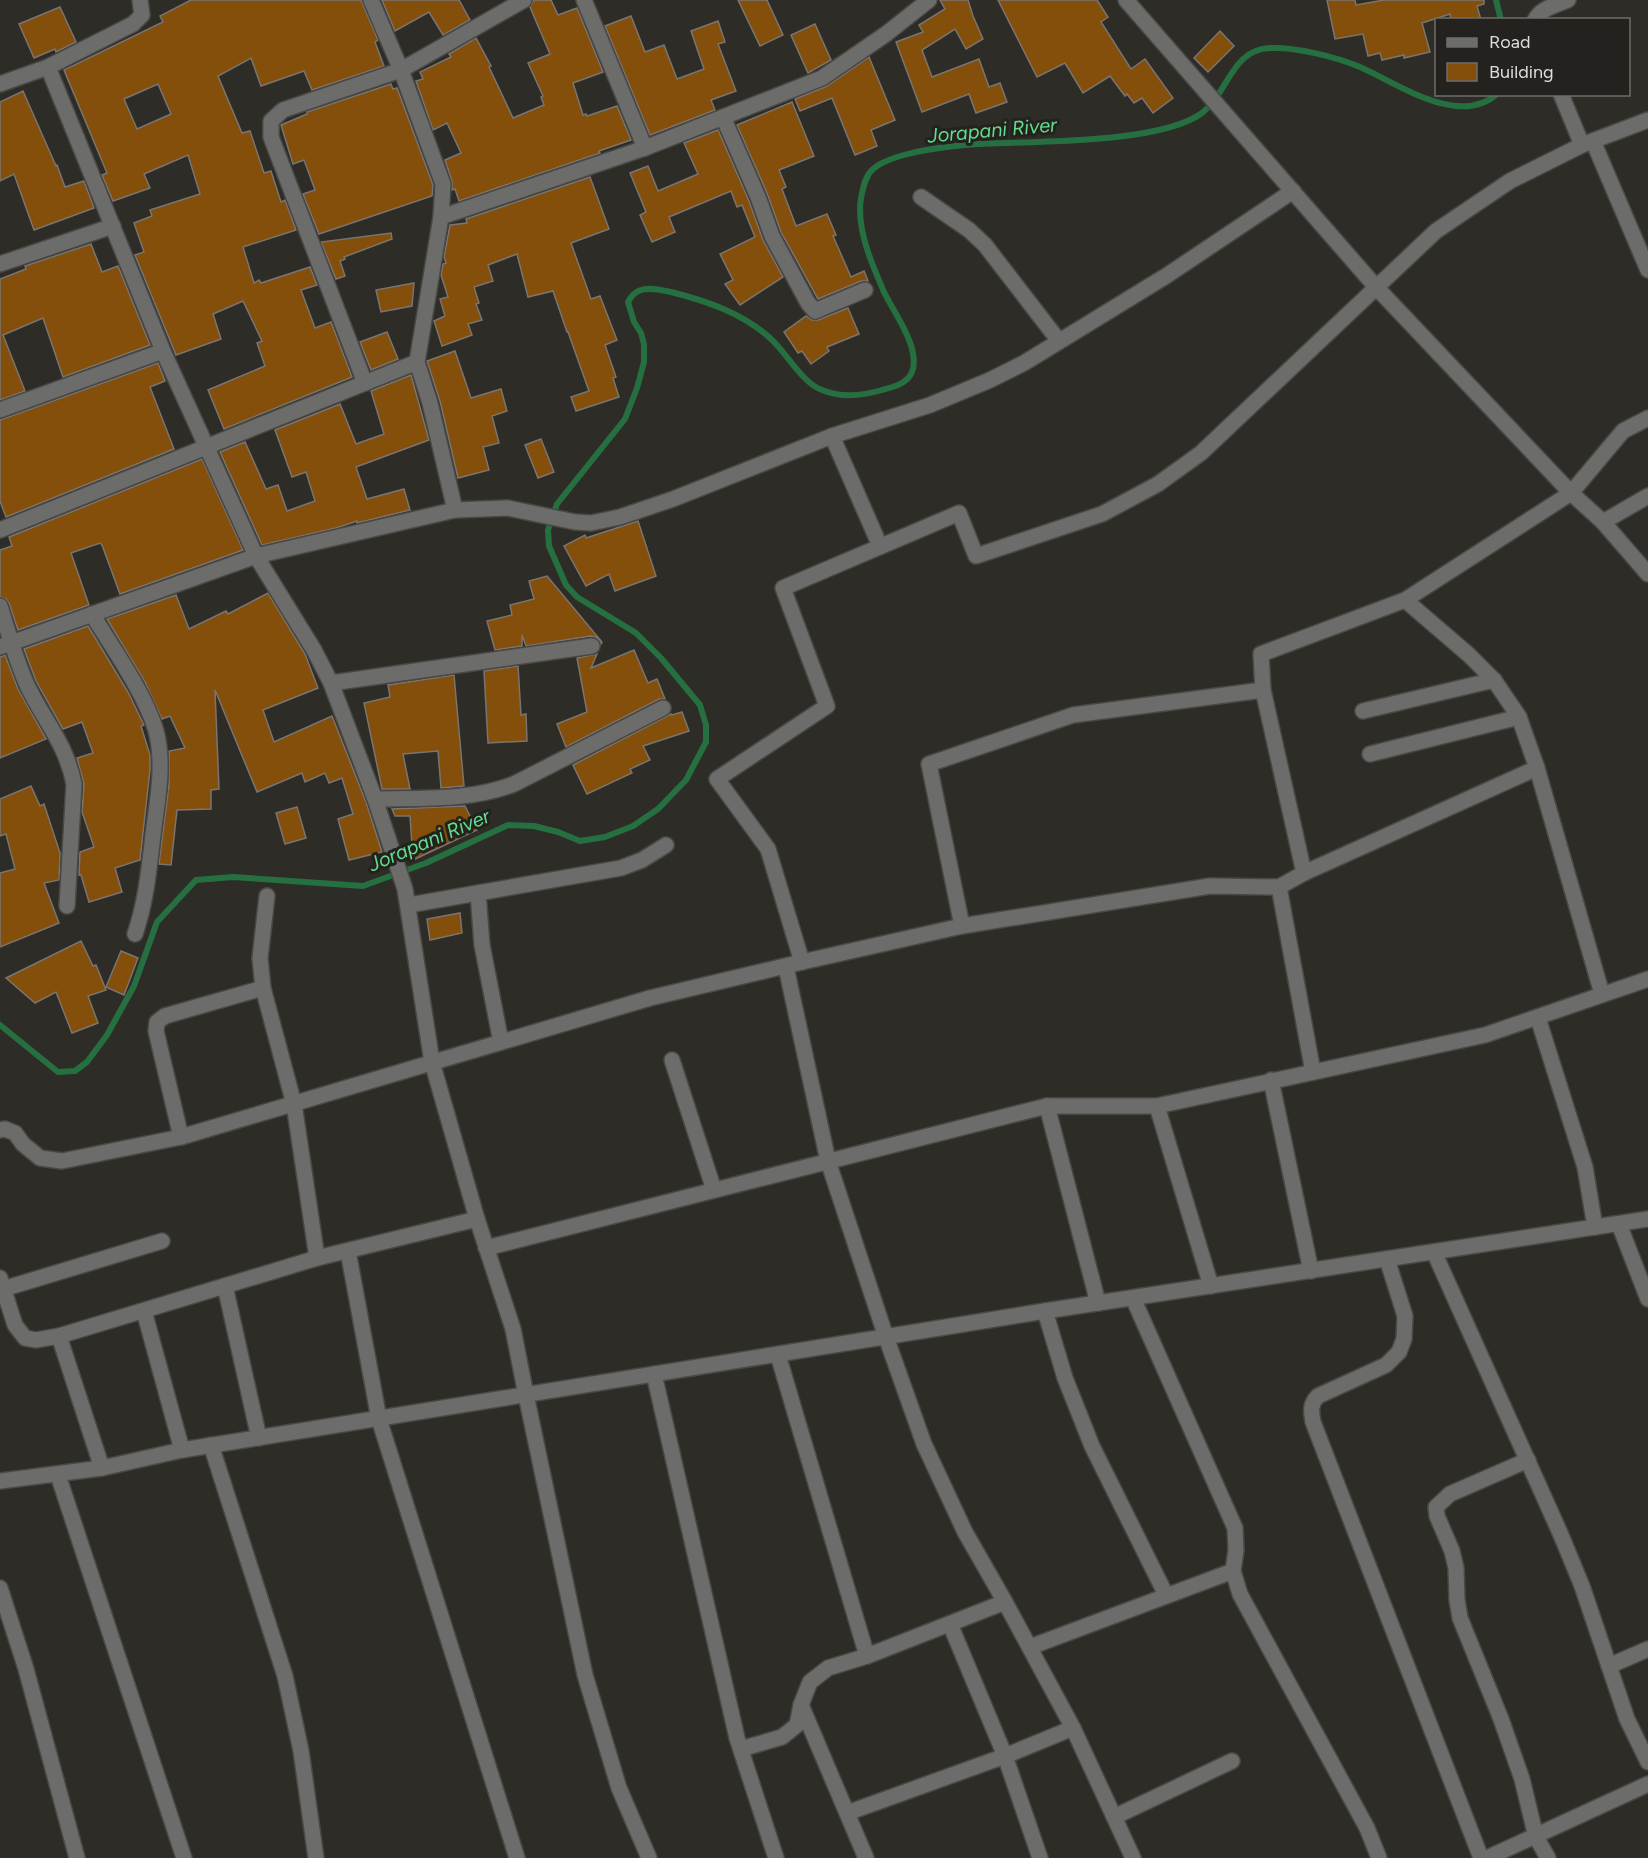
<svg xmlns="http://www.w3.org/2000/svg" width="1648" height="1858" font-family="Figtree,sans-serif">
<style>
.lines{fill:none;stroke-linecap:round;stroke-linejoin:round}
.stream{stroke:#266f41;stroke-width:6}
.building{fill:#844e0b;stroke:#7a7571;stroke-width:1.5;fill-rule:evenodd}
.minor-casing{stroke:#4a4844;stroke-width:18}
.minor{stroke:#6c6d6a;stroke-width:15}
.labels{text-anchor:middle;stroke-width:6;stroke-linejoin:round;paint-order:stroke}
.water-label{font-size:20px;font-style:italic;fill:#62dd8d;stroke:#24221e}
</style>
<rect width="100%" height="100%" fill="#2e2c27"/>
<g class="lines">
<g class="stream">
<path d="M1496,0L1501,20"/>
<path d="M0,1025L58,1072L75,1071L87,1062L107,1035L134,986L157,922L196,880L233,877L363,886L426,863L508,825L534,826L558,832L580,841L605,837L633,826L658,809L686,780L706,742V725L700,705L661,658L636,633L577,597L566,585L549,546L548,530L557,504L625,419L637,388L644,362V344L641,333L634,322L628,302C631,297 634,292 641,290C650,287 661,290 671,292C707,301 742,313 770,338C786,352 802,383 822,390C841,398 862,396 882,390C893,387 907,384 912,372C921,348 894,313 884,292C872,264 856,229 861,198C863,189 865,176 872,170C892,151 951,146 978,144C1032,141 1160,144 1202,113C1228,93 1232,49 1270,48C1297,47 1336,57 1360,67C1397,83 1459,128 1497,94"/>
</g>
</g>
<g class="building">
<path d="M191,0H361L378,40L375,42L384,66L312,90L304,71L261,86L251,58L218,76L242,133L250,131L264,173L271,171L281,202L285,200L296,230L243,247L254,283L259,280L261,283L310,267L317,285L301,290L315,328L331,322L352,377L224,429L208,390L265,366L257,343L262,341L243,301L213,314L221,339L176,355L135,255L144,252L134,223L152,216L150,210L200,194L188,155L144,174L150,188L113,201L102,175L107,173L64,70L163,22L160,16ZM158,84L171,114L137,129L124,99Z"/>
<path d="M382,0H459L470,20L443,35L429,12L395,31Z"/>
<path d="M534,0H551L558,15L577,8L603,72L573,83L583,115L586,114L587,116L617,106L631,140L599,151L600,153L459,201L455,189L452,190V181L445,160L461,153L447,123L433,130L416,81L423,79L420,72L451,57L449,54L476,38L491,66L489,67L513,118L544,105L541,97L543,96L528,63L550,54L530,7Z"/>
<path d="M738,0H767L783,35L760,46Z"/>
<path d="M940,0H968L973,16L983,39L966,49L955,29L922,50L932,77L979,59L989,87L1000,83L1007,102L976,113L969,94L922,112L896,42L923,32L919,25L945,9Z"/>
<path d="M998,0H1097L1108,17L1101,22L1131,69L1145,59L1173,98L1153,113L1142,98L1134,103L1127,94L1125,96L1110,76L1083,93L1065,63L1037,77Z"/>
<path d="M1327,0H1355L1356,5L1384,0H1484V4L1477,6L1481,20H1451L1450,14L1422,23L1430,52L1404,58V55L1382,60L1380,53L1368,56L1363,34L1335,39Z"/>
<path d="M60,7L76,42L56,52L55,49L34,58L19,24Z"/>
<path d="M631,16L645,52L664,45L677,79L704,69L691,31L718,21L725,42L718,44L736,91L711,100L715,110L650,135L605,26Z"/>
<path d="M815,24L831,60L808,73L791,35Z"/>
<path d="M1220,31L1234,46L1208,72L1194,58Z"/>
<path d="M869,57L895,120L871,130L877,146L855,155L832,98L800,111L795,99L827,86Z"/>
<path d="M391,84L393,89L397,88L433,185L432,196L319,234L303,194L315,190L304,160L293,164L281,125L307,114V112Z"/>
<path d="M23,91L56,166L57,165L65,187L84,181L94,208L34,230L14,174L0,181V102Z"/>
<path d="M792,102L814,156L779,170L786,187L782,189L796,226L827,214L836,235L833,236L851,277L864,271L868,281H861L818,299L781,232L767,193L737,125Z"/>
<path d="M718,130L749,201L763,240L783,277L740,305L725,284L733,280L720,254L755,237L742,205L737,207L731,191L669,217L675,232L652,242L640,215L646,212L630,173L648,166L658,191L698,174L684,143Z"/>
<path d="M590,177L609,229L571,243L591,299L600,296L617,340L605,345L616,377L613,378L619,397L576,411L571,397L589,391L568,332H567L553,291L528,297L517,254L488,265L493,281L474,287L479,303L476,304L482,320L468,324L472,335L442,346L434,321L445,316L440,299L448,297L441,275L443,264L446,263L444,257L450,225L467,223L466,219Z"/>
<path d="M391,233L392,239L344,257L345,259L340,261L345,276L336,279L321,242Z"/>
<path d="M91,244L102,272L118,266L150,345L63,377L43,318L3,335L25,391L0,400V279L26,269L25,266Z"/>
<path d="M414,283L412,306L381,312L376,290Z"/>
<path d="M848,308L859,334L827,347L829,351L811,364L802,351L798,353L784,332L806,316L812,320H818Z"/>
<path d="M387,332L398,359L371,370L360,342Z"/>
<path d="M455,351L471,398L501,389L507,411L492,416L499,443L483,447L489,470L458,478L440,401L427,361Z"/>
<path d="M158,363L165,381L150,387L174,449L6,517L0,501V420Z"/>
<path d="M411,375L429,440L356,467L367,499L404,489L410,510L357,523V521L336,528L262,545L220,452L245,442L266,489L278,485L287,511L315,501L306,472L292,477L275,430L340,404L356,444L384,434L371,391Z"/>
<path d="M541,439L554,472L538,478L525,445Z"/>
<path d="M202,459L243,550L120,594L102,545L100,543L71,553L89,605L18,630L9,603L6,599L0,597V550L12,546L9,537Z"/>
<path d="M638,521L656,576L615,591L609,574L586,586L564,546L585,535L586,538Z"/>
<path d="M547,576L602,642L601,644L596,637L591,636L526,646L522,635V646L495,650L487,621L512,615L510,605L534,599L529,581Z"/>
<path d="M268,593L305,654L318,688L263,710L274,742L332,716L366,802L382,852L349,860L338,819L353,814L342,778L329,783L325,773L305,782L302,773L257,792L215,690L219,789L211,790V809L177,810L171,865L159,864L169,784V751L185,748L170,716L162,719L145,682L107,619L176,595L189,629L226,611L228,614Z"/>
<path d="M88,626L128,692L142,721L144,725L141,726L150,755V770L140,860L115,868L122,892L89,902L81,875H79L80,852L94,847L82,812L84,784L77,758L93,753L82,722L63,729L36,681L24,649Z"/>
<path d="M634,650L648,683L657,679L665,699H659L566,747L557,724L587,712L577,658L597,654L591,668Z"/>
<path d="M5,655L18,689L46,739L0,758V657Z"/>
<path d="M518,666L521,715L526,714L527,741L488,743L484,671Z"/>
<path d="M454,675L464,786L441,788L438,751L403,754L410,789H382L364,703L390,697L388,685Z"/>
<path d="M682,712L689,731L643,746L650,760L630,769L632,773L587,794L573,765L671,714L672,715Z"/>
<path d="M31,786L40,806L44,804L60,853L59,880L44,883L59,923L0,947V873L15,869L6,834L0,836V799Z"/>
<path d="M465,806L477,830L413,860L410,816H395L392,809Z"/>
<path d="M297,807L306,838L285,844L276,813Z"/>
<path d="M460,913L462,933L430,940L427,919Z"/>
<path d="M81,941L93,966L96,965L106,990L88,996L98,1023L72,1033L56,992L35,1003L6,978Z"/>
<path d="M121,951L138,958L124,995L106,987Z"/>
</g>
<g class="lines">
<g class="minor-casing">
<g id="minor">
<path d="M371,0L401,70L443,184L441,217L417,362L430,403L455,510"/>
<path d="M584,0L645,148"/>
<path d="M1126,0L1376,287L1571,493L1603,522L1648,574"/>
<path d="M1535,20C1541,8 1556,5 1568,0"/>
<path d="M0,84L48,67L133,24L142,15L140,0"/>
<path d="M1561,94L1582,145"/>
<path d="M723,117L758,197L772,236L808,303L815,311L865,290"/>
<path d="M1593,141L1648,270"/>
<path d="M921,197L969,230L985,245L1059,341"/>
<path d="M441,217L645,148L822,78L886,34L929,0"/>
<path d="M0,264L113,226"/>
<path d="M163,351L256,556L314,650L331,683L375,799L405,889L432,1062L477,1219L513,1329L526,1395L585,1675L619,1788L649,1858"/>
<path d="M365,383L271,137V121L283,110L401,70L524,0"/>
<path d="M0,410L163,351L48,67"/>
<path d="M832,436L880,546"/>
<path d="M1603,522L1648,496"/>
<path d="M0,530L417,362"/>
<path d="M1405,600L1469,655L1494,680L1519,717L1537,768L1602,994"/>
<path d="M0,606C8,632 16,660 27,685C44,721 66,743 74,784L67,906"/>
<path d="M92,614C112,647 146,695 156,731C165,765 157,801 153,835C149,869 146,902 135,934"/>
<path d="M0,647L256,556L455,510L508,508L575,522L591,523L620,517L673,499L832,436L930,405L990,380L1024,363L1166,276L1293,191"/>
<path d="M331,683L592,646"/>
<path d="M1363,711L1494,680"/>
<path d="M1370,754L1519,717"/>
<path d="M375,799C422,798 470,801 514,784L663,708"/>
<path d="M1304,873L1537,768"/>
<path d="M1279,887L1313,1072"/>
<path d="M478,893L482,945L501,1042"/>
<path d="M267,896L260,958L263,988L294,1104L317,1258"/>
<path d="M409,905L621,868L642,860L666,845"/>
<path d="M962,926L929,764L1073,715L1263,690"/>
<path d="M802,962L768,849L717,779L827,706L783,588L959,513L976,556L1102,514L1158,484L1201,453L1436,231L1510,181L1582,145L1648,120"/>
<path d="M786,967L828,1161L886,1337L924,1444L965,1532L1005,1602L1073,1728L1133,1858"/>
<path d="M1538,1018L1585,1167L1595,1227"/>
<path d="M672,1060L714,1190"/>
<path d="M1271,1080L1311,1271"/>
<path d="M1047,1106L1098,1303"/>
<path d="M1157,1106L1211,1286"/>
<path d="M0,1130L5,1129L15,1133L23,1144L40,1158L62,1161L181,1137L650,998L802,962L962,926L1210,886L1279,887L1304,873L1263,690L1261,654L1405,600L1571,493L1623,431L1648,418"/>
<path d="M181,1137L156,1031L157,1022L165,1016L263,988"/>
<path d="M1619,1224L1648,1299"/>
<path d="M486,1248L1047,1106H1157L1485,1035L1648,979"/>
<path d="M348,1251L379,1419L517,1858"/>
<path d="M1434,1252L1561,1535L1582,1586L1627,1719L1648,1762"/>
<path d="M1387,1259L1405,1316L1404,1339L1399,1352L1386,1365L1318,1396C1310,1404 1311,1411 1313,1422L1481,1858"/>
<path d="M0,1278L15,1325L25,1338L36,1340L59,1336L317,1258L477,1219"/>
<path d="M225,1286L259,1438"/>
<path d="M3,1289L162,1241"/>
<path d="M1133,1298L1235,1528L1236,1550L1233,1571L1240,1594L1367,1828L1379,1858"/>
<path d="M144,1311L182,1450"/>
<path d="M1045,1311L1065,1378L1092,1446L1166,1595"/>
<path d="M59,1336L102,1468"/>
<path d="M778,1355L867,1656"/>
<path d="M654,1374L737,1738L776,1858"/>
<path d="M211,1445L285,1676L301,1751L316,1858"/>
<path d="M1528,1460L1450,1494L1436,1507L1437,1516L1452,1551L1456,1568L1457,1600L1460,1618L1501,1719L1522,1779L1536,1837L1548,1858"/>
<path d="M58,1475L184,1858"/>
<path d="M0,1481L102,1468L182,1450L1045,1311L1648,1219"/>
<path d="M0,1588L26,1669L77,1858"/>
<path d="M950,1624L1005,1756L1040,1858"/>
<path d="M1030,1647L1233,1571"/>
<path d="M1609,1666L1648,1649"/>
<path d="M801,1705L866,1858"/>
<path d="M741,1749L782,1737L797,1725L801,1705L810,1682L828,1668L867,1656L1005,1602"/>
<path d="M847,1813L1005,1756L1073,1728"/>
<path d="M1114,1817L1232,1761"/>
<path d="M1487,1858L1648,1784"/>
</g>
</g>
<use href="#minor" class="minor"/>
</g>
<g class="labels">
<g class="water-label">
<text transform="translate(992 130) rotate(-5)" y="7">Jorapani River</text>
<text transform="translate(429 840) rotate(-23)" y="7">Jorapani River</text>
</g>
</g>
<rect x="1435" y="18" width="195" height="78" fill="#24221e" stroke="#6f6d6a" stroke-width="1.5"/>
<rect x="1447" y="38" width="30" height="9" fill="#6c6d6a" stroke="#6f6d6a" stroke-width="1.5"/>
<text x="1489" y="48" font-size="18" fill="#dfdedb">Road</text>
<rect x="1447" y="63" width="30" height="18" fill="#844e0b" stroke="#6f6d6a" stroke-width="1.5"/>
<text x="1489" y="78" font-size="18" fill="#dfdedb">Building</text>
</svg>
